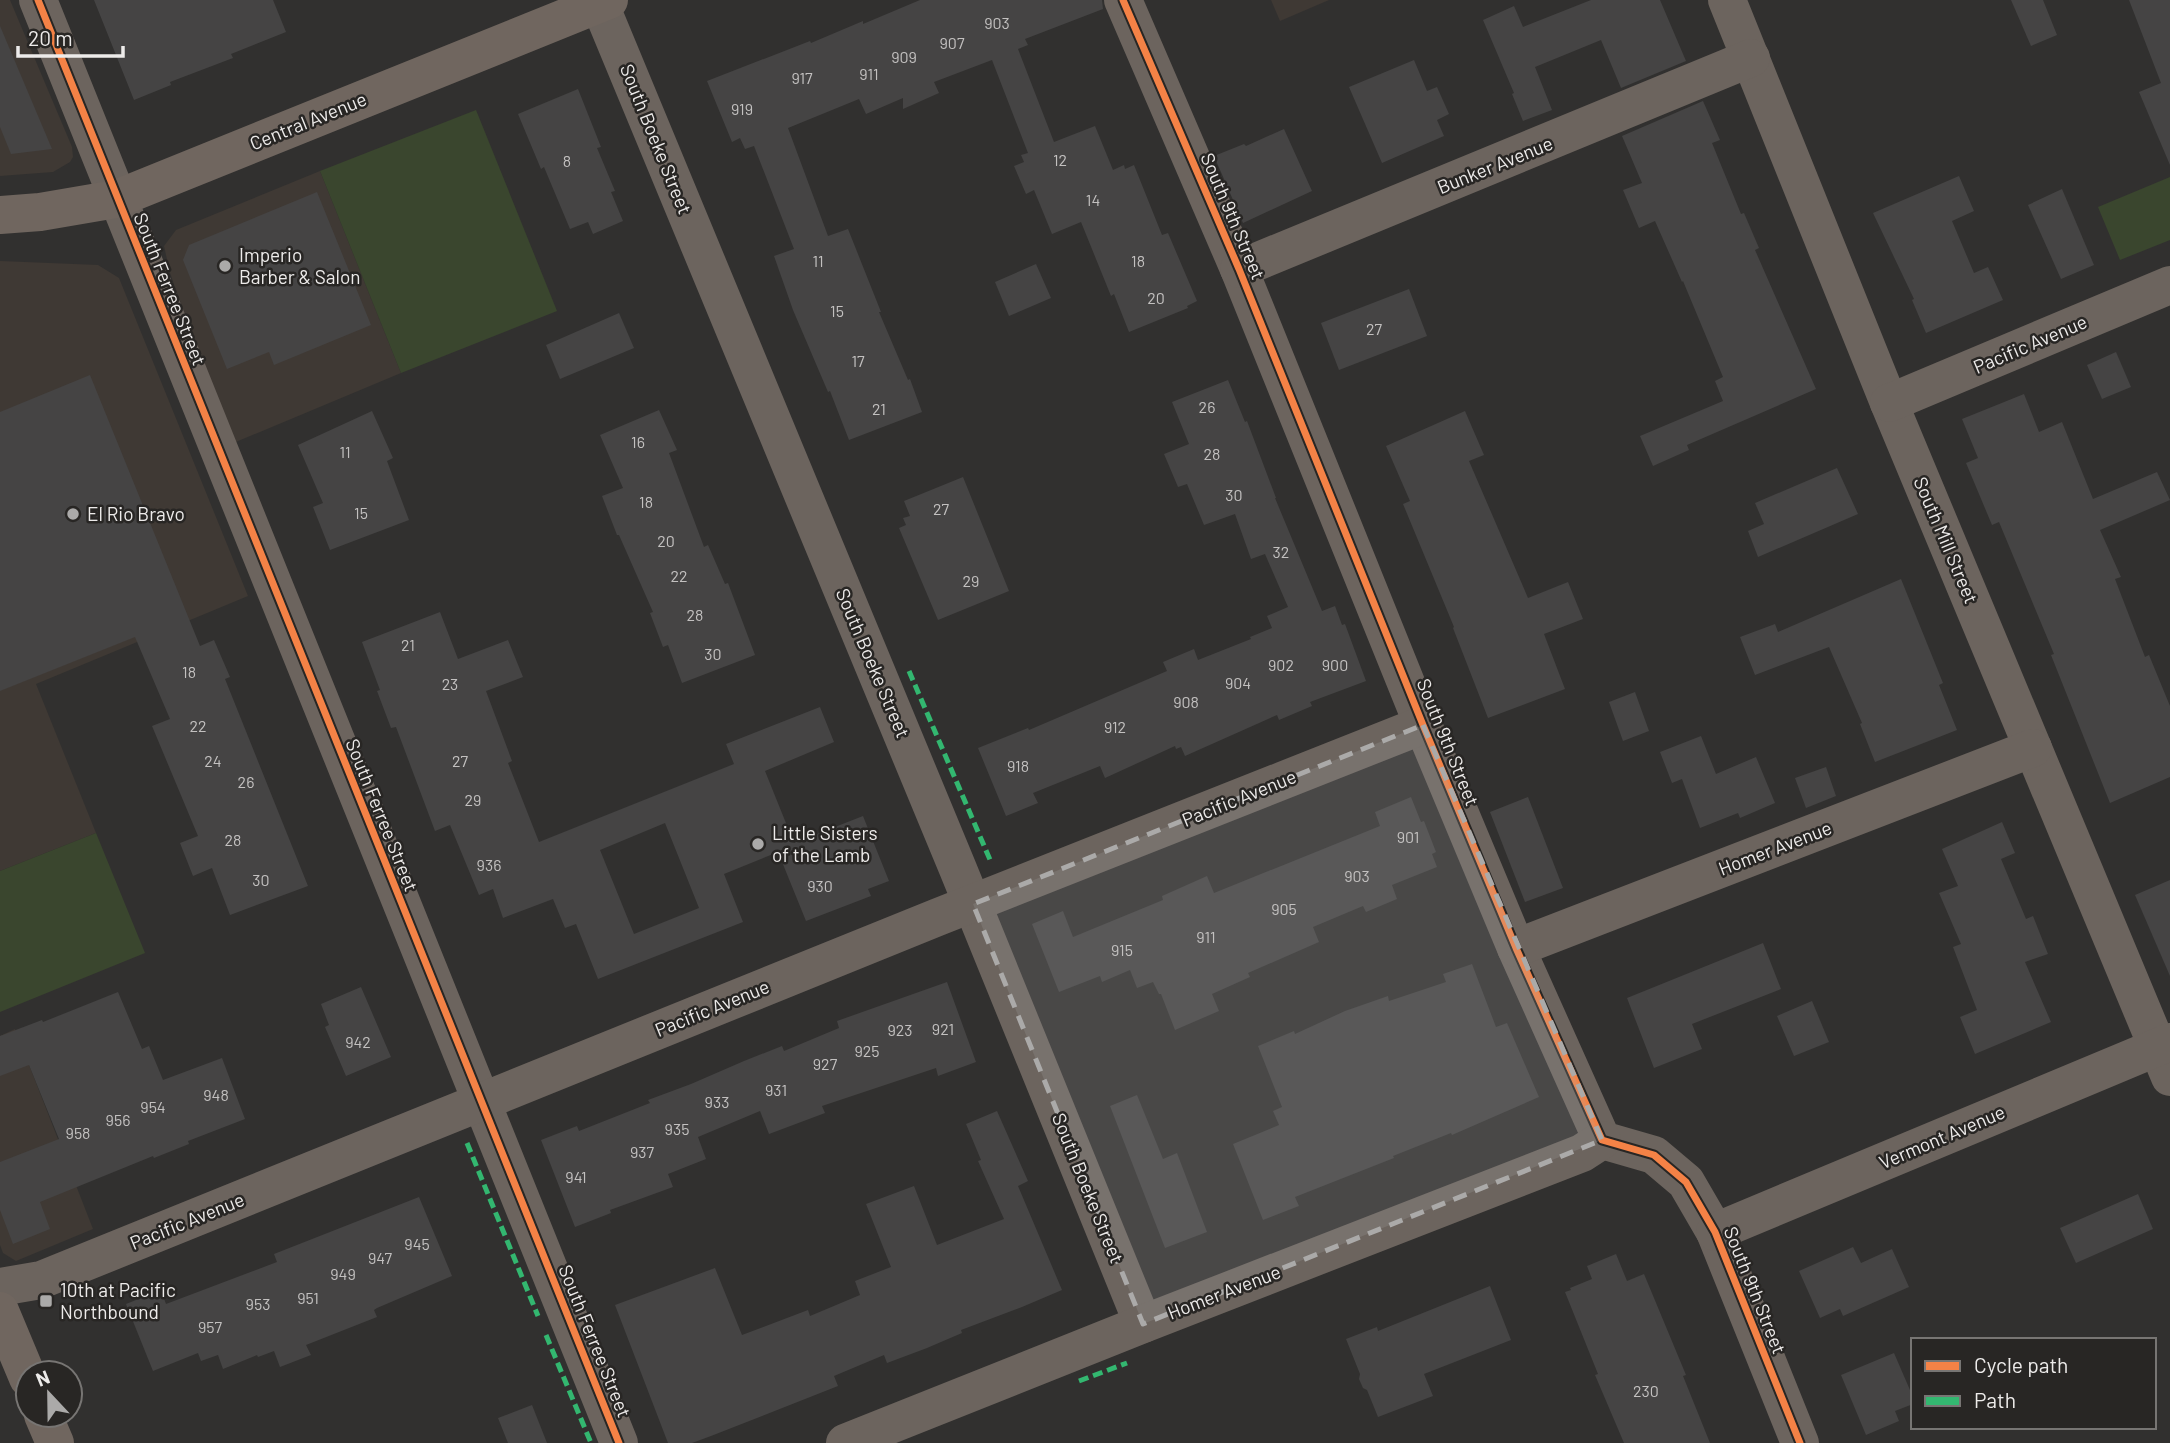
<svg xmlns="http://www.w3.org/2000/svg" width="2170" height="1443" font-family="Barlow,sans-serif">
<style>
.built{fill:#3f3934}
.green{fill:#3a462e}
.building{fill:#454444;fill-rule:evenodd}
.lines{fill:none;stroke-linecap:round;stroke-linejoin:round}
.street{stroke:#6c645e;stroke-width:38}
.secondary{stroke:#70665f;stroke-width:38}
.quiet{stroke:#33b770;stroke-width:5;stroke-dasharray:10 5;stroke-linecap:butt}
.cycleway-casing{stroke:#282624;stroke-width:11}
.cycleway{stroke:#f48246;stroke-width:7}
.marked{fill:#abaaa9;fill-opacity:0.2;stroke:#abaaa9;stroke-width:5;stroke-dasharray:14 9;stroke-linejoin:round}
.poi-dot{fill:#abaaa9;stroke:#282624;stroke-width:2.5}
.labels{text-anchor:middle;stroke-width:5;stroke-linejoin:round;paint-order:stroke}
.number-label{font-size:16px;fill:#c3c1c0}
.street-label{font-size:19px;fill:#edebea;stroke:#282624}
.poi-label{font-size:19px;fill:#edebea;stroke:#282624;text-anchor:start}
</style>
<rect width="100%" height="100%" fill="#31302f"/>
<g class="built">
<path d="M0,0H10L72,147L73,157L70,162L53,172L0,176Z"/>
<path d="M1271,0H1329L1280,21Z"/>
<path d="M320,171L401,373L231,444L170,273L164,246L176,230Z"/>
<path d="M0,261L98,265L119,278L248,596L36,684L96,833L0,871Z"/>
<path d="M15,1029L93,1229L16,1261L3,1253L0,1245V1036Z"/>
</g>
<g class="green">
<path d="M476,110L557,311L401,373L320,171Z"/>
<path d="M2170,177V240L2120,260L2098,207Z"/>
<path d="M96,833L145,953L0,1012V871Z"/>
</g>
<g class="building">
<path d="M94,0H273L286,32L231,54L233,58L170,82L171,85L134,100Z"/>
<path d="M920,0H1102L1103,9L1025,39L1028,45L1018,49L1054,142L1095,126L1113,170L1124,165L1125,169L1134,165L1162,235L1168,233L1197,301L1187,306L1188,308L1129,332L1114,294L1111,296L1081,222L1052,234L1034,190L1026,194L1014,166L1024,162L1021,155L1028,153L992,60L934,82L939,93L903,109V98L866,114L859,99L788,128L828,236L848,229L881,312H879L908,380L910,379L922,412L849,440L830,391L828,392L793,310L774,256L794,249L754,146L745,149L740,138L732,142L707,81L810,41L811,43L863,21V24Z"/>
<path d="M1591,0H1660L1686,61L1621,88L1601,40L1535,67L1552,110L1523,121L1512,94L1514,93L1483,20L1514,6L1523,27Z"/>
<path d="M2011,0H2043L2057,35L2031,46Z"/>
<path d="M2129,0H2170V165L2139,92L2161,83Z"/>
<path d="M0,26L52,149L11,154L0,127Z"/>
<path d="M1414,60L1427,91L1437,87L1449,114L1437,120L1444,136L1382,163L1349,87Z"/>
<path d="M578,89L601,147L597,148L615,191L611,192L623,221L593,234L588,222L570,229L544,167L541,169L518,114Z"/>
<path d="M1703,101L1720,140L1712,143L1741,214L1744,213L1759,248L1755,250L1816,389L1687,445L1689,450L1653,466L1640,436L1723,401L1715,381L1723,377L1683,281L1682,282L1655,221L1639,228L1623,190L1642,183L1622,136Z"/>
<path d="M1284,129L1312,191L1243,223L1214,156L1244,144L1246,146Z"/>
<path d="M1959,176L1974,211L1952,221L1974,273L1988,267L2003,300L1926,333L1912,300L1914,299L1873,213Z"/>
<path d="M2062,189L2094,265L2061,279L2028,205Z"/>
<path d="M317,192L371,325L274,365L269,352L227,369L183,260L189,245Z"/>
<path d="M1036,264L1051,298L1009,316L995,282Z"/>
<path d="M1409,289L1427,336L1339,370L1321,323Z"/>
<path d="M619,313L634,348L560,379L546,345Z"/>
<path d="M2116,352L2131,387L2102,399L2087,365Z"/>
<path d="M90,375L200,646L214,640L230,677L225,679L308,886L230,915L212,868L193,876L180,843L198,836L152,726L170,719L135,637L0,691V412Z"/>
<path d="M1228,380L1245,422L1247,421L1276,498H1275L1322,611L1335,606L1342,625L1345,624L1366,681L1310,702L1312,706L1279,720L1277,715L1185,756L1181,747L1176,749L1175,746L1105,778L1100,766L1033,793L1038,803L1006,816L978,748L1028,728L1029,730L1167,671L1163,662L1194,649L1198,660L1251,639L1250,637L1272,628L1267,616L1288,607L1265,554L1251,559L1235,514L1204,525L1187,484L1178,487L1164,454L1189,444L1172,402Z"/>
<path d="M2024,394L2039,432L2062,422L2093,499L2157,472L2170,500L2100,530L2121,577L2115,579L2145,657L2149,655L2170,706V777L2110,803L2051,655L2054,654L1999,522L1992,525L1966,463L1978,458L1962,419Z"/>
<path d="M659,410L677,450L669,453L704,547L708,545L725,584L728,583L755,655L682,683L668,645L663,647L650,613L653,612L619,535H617L602,496L623,488L600,435Z"/>
<path d="M372,411L393,458L387,461L409,520L330,550L313,507L323,503L298,445Z"/>
<path d="M1465,411L1484,455L1469,461L1528,598L1568,582L1583,619L1544,634L1565,689L1488,718L1453,628L1454,627L1403,504L1410,501L1386,446Z"/>
<path d="M1837,468L1858,514L1758,557L1748,531L1764,524L1755,503Z"/>
<path d="M963,477L1009,591L938,620L899,528L906,525L903,518L910,516L904,501Z"/>
<path d="M1901,579L1943,683L1939,685L1957,730L1875,762L1860,724L1862,723L1829,647L1755,675L1740,637L1775,624L1778,632Z"/>
<path d="M440,612L458,659L508,640L523,677L486,691L512,761L508,763L539,842L734,764L726,744L820,707L834,742L765,771L794,843L863,816L889,881L868,889L871,896L806,921L778,852L724,874L743,922L598,979L576,924L565,928L553,899L503,918L493,889L479,895L450,825L435,831L396,727L391,728L377,691L380,690L362,642ZM665,823L699,908L634,934L600,850Z"/>
<path d="M1635,692L1649,731L1623,741L1609,702Z"/>
<path d="M1701,736L1716,774L1756,757L1775,803L1740,818L1738,813L1700,828L1682,779L1672,783L1660,752Z"/>
<path d="M1826,767L1836,796L1806,808L1795,778Z"/>
<path d="M1411,797L1421,822L1424,821L1436,852L1432,854L1437,867L1392,885L1397,899L1366,912L1363,906L1313,927L1319,942L1248,973L1250,977L1212,994L1219,1011L1175,1030L1161,994H1159L1153,982L1137,988L1130,970L1102,982L1100,976L1059,992L1032,924L1063,911L1073,937L1163,900L1162,896L1207,876L1214,893L1380,826L1375,812Z"/>
<path d="M1528,797L1563,888L1525,902L1490,812Z"/>
<path d="M2002,822L2015,853L2001,859L2026,919L2033,916L2048,954L2025,962L2051,1022L1975,1054L1960,1017L1977,1010L1953,947L1961,944L1939,893L1958,886L1942,849Z"/>
<path d="M2170,880V976L2135,895Z"/>
<path d="M1763,943L1781,989L1692,1024L1702,1049L1654,1068L1627,998Z"/>
<path d="M1472,964L1496,1027L1507,1023L1539,1097L1452,1135L1451,1133L1393,1156L1394,1158L1295,1197L1299,1206L1263,1220L1233,1144L1279,1125L1273,1111L1282,1107L1258,1046L1294,1031L1295,1034L1345,1011L1388,996L1389,1001L1446,982L1443,974Z"/>
<path d="M947,982L976,1062L938,1076L936,1068L822,1106L825,1113L769,1134L760,1111L698,1137L706,1159L668,1174L673,1187L610,1210L611,1213L575,1227L541,1140L577,1126L579,1131L650,1103L648,1100L691,1084L744,1061L782,1046L784,1051L839,1028L837,1021Z"/>
<path d="M361,987L391,1057L346,1076L325,1027L329,1025L321,1004Z"/>
<path d="M118,992L142,1049L149,1046L163,1080L222,1058L245,1119L188,1141L189,1144L154,1158L153,1156L40,1202L50,1229L13,1244L0,1210V1162L59,1139L29,1065L0,1076V1036L42,1020L43,1022Z"/>
<path d="M1812,1001L1829,1042L1794,1056L1777,1016Z"/>
<path d="M1137,1095L1163,1159L1177,1153L1207,1232L1165,1248L1110,1106Z"/>
<path d="M997,1111L1028,1181L1018,1186L1062,1290L1022,1307L961,1330L962,1333L927,1348L887,1363L884,1355L834,1376L838,1386L711,1436L692,1443H668L615,1305L715,1268L742,1335L808,1310L810,1316L860,1295L855,1281L891,1267L866,1204L914,1186L937,1245L1004,1219L978,1161L981,1160L966,1124Z"/>
<path d="M2138,1194L2153,1229L2076,1263L2060,1228Z"/>
<path d="M419,1197L452,1276L377,1308L374,1310L377,1317L306,1345L311,1355L280,1367L274,1351L258,1357L257,1355L223,1369L218,1355L201,1361L198,1353L153,1371L126,1304L161,1290L166,1304L277,1262L274,1254Z"/>
<path d="M1853,1247L1861,1263L1892,1249L1909,1287L1843,1316L1840,1309L1820,1318L1799,1271Z"/>
<path d="M1616,1254L1627,1281L1644,1274L1686,1375L1683,1376L1710,1443H1624L1595,1375L1598,1374L1565,1292L1571,1290L1570,1288L1592,1279L1587,1266Z"/>
<path d="M1490,1286L1511,1340L1424,1374L1433,1396L1378,1417L1367,1390L1363,1388L1359,1379L1360,1374L1346,1339L1377,1327L1378,1331Z"/>
<path d="M1894,1353L1913,1397V1404L1895,1411L1899,1421L1866,1435L1841,1375Z"/>
<path d="M532,1405L547,1443H508L498,1418Z"/>
</g>
<g class="lines">
<g class="street">
<path d="M38,0L619,1443"/>
<path d="M598,0L958,869L1143,1324"/>
<path d="M1123,0L1239,269L1423,725L1516,948L1602,1140L1654,1155L1686,1182L1715,1232L1800,1443"/>
<path d="M1727,0L1889,403L2170,1077"/>
<path d="M1239,269L1751,58"/>
<path d="M1889,403L2170,285"/>
<path d="M1516,948L2033,748"/>
<path d="M1715,1232L2170,1042"/>
<path d="M0,1287L41,1280L938,917L1423,725"/>
<path d="M845,1443L1143,1324L1582,1153L1602,1140"/>
</g>
<g class="secondary">
<path d="M0,215L40,212L116,199L609,0"/>
<path d="M0,1311L28,1378"/>
<path d="M43,1415L55,1443"/>
</g>
<g class="quiet">
<path d="M909,671L991,862"/>
<path d="M467,1143L538,1316"/>
<path d="M546,1335L591,1443"/>
<path d="M1079,1381L1127,1363"/>
</g>
<g class="cycleway-casing">
<g id="cycleway">
<path d="M38,0L619,1443"/>
<path d="M1123,0L1239,269L1423,725L1516,948L1602,1140L1654,1155L1686,1182L1715,1232L1800,1443"/>
</g>
</g>
<use href="#cycleway" class="cycleway"/>
</g>
<path class="marked" d="M1423,725L1602,1140L1143,1324L973,904Z"/>
<g class="poi-dot">
<circle cx="225" cy="266" r="7"/>
<circle cx="73" cy="514" r="7"/>
<circle cx="758" cy="844" r="7"/>
<rect x="39" y="1294" width="14" height="14" rx="3.5"/>
</g>
<g class="labels">
<g class="number-label">
<text x="997" y="29">903</text>
<text x="952" y="49">907</text>
<text x="904" y="63">909</text>
<text x="869" y="80">911</text>
<text x="802" y="84">917</text>
<text x="742" y="115">919</text>
<text x="1060" y="166">12</text>
<text x="567" y="167">8</text>
<text x="1093" y="206">14</text>
<text x="818" y="267">11</text>
<text x="1138" y="267">18</text>
<text x="1156" y="304">20</text>
<text x="837" y="317">15</text>
<text x="1374" y="335">27</text>
<text x="858" y="367">17</text>
<text x="1207" y="413">26</text>
<text x="879" y="415">21</text>
<text x="638" y="448">16</text>
<text x="345" y="458">11</text>
<text x="1212" y="460">28</text>
<text x="1234" y="501">30</text>
<text x="646" y="508">18</text>
<text x="941" y="515">27</text>
<text x="361" y="519">15</text>
<text x="666" y="547">20</text>
<text x="1281" y="558">32</text>
<text x="679" y="582">22</text>
<text x="971" y="587">29</text>
<text x="695" y="621">28</text>
<text x="408" y="651">21</text>
<text x="713" y="660">30</text>
<text x="1281" y="671">902</text>
<text x="1335" y="671">900</text>
<text x="189" y="678">18</text>
<text x="1238" y="689">904</text>
<text x="450" y="690">23</text>
<text x="1186" y="708">908</text>
<text x="198" y="732">22</text>
<text x="1115" y="733">912</text>
<text x="213" y="767">24</text>
<text x="460" y="767">27</text>
<text x="1018" y="772">918</text>
<text x="246" y="788">26</text>
<text x="473" y="806">29</text>
<text x="1408" y="843">901</text>
<text x="233" y="846">28</text>
<text x="489" y="871">936</text>
<text x="1357" y="882">903</text>
<text x="261" y="886">30</text>
<text x="820" y="892">930</text>
<text x="1284" y="915">905</text>
<text x="1206" y="943">911</text>
<text x="1122" y="956">915</text>
<text x="943" y="1035">921</text>
<text x="900" y="1036">923</text>
<text x="358" y="1048">942</text>
<text x="867" y="1057">925</text>
<text x="825" y="1070">927</text>
<text x="776" y="1096">931</text>
<text x="216" y="1101">948</text>
<text x="717" y="1108">933</text>
<text x="153" y="1113">954</text>
<text x="118" y="1126">956</text>
<text x="677" y="1135">935</text>
<text x="78" y="1139">958</text>
<text x="642" y="1158">937</text>
<text x="576" y="1183">941</text>
<text x="417" y="1250">945</text>
<text x="380" y="1264">947</text>
<text x="343" y="1280">949</text>
<text x="308" y="1304">951</text>
<text x="258" y="1310">953</text>
<text x="210" y="1333">957</text>
<text x="1646" y="1397">230</text>
</g>
<g class="street-label">
<text transform="translate(308 121) rotate(-22)" y="7">Central Avenue</text>
<text transform="translate(656 139) rotate(68)" y="7">South Boeke Street</text>
<text transform="translate(1495 165) rotate(-22)" y="7">Bunker Avenue</text>
<text transform="translate(1233 216) rotate(67)" y="7">South 9th Street</text>
<text transform="translate(170 289) rotate(68)" y="7">South Ferree Street</text>
<text transform="translate(2030 344) rotate(-23)" y="7">Pacific Avenue</text>
<text transform="translate(1946 540) rotate(67)" y="7">South Mill Street</text>
<text transform="translate(873 663) rotate(67)" y="7">South Boeke Street</text>
<text transform="translate(1448 742) rotate(68)" y="7">South 9th Street</text>
<text transform="translate(1239 798) rotate(-22)" y="7">Pacific Avenue</text>
<text transform="translate(382 815) rotate(68)" y="7">South Ferree Street</text>
<text transform="translate(1775 848) rotate(-21)" y="7">Homer Avenue</text>
<text transform="translate(712 1008) rotate(-22)" y="7">Pacific Avenue</text>
<text transform="translate(1942 1137) rotate(-23)" y="7">Vermont Avenue</text>
<text transform="translate(1088 1188) rotate(68)" y="7">South Boeke Street</text>
<text transform="translate(187 1221) rotate(-22)" y="7">Pacific Avenue</text>
<text transform="translate(1755 1290) rotate(68)" y="7">South 9th Street</text>
<text transform="translate(1224 1292) rotate(-21)" y="7">Homer Avenue</text>
<text transform="translate(595 1341) rotate(68)" y="7">South Ferree Street</text>
</g>
<g class="poi-label">
<text x="239" y="262">Imperio<tspan x="239" dy="22">Barber &amp; Salon</tspan></text>
<text x="87" y="521">El Rio Bravo</text>
<text x="772" y="840">Little Sisters<tspan x="772" dy="22">of the Lamb</tspan></text>
<text x="60" y="1297">10th at Pacific<tspan x="60" dy="22">Northbound</tspan></text>
</g>
</g>
<rect x="1911" y="1338" width="245" height="91" fill="#282624" stroke="#777573" stroke-width="2"/>
<rect x="1925" y="1361" width="35" height="10" fill="#f48246" stroke="#777573" stroke-width="2"/>
<text x="1974" y="1373" font-size="21" fill="#edebea">Cycle path</text>
<rect x="1925" y="1396" width="35" height="10" fill="#33b770" stroke="#777573" stroke-width="2"/>
<text x="1974" y="1408" font-size="21" fill="#edebea">Path</text>
<g transform="translate(49 1394) rotate(338)"><circle r="33" fill="#282624" stroke="#777573" stroke-width="2"/>
<path d="M0-5L12 26L0 18L-12 26Z" fill="#abaaa9"/>
<text y="-10" font-size="19" font-weight="bold" text-anchor="middle" fill="#edebea">N</text>
</g>
<path d="M18 46v10h105v-10" fill="none" stroke="#edebea" stroke-width="3.5"/>
<text x="28" y="46" font-size="21" fill="#edebea" stroke="#282624" stroke-width="5" paint-order="stroke">20 m</text>
</svg>
